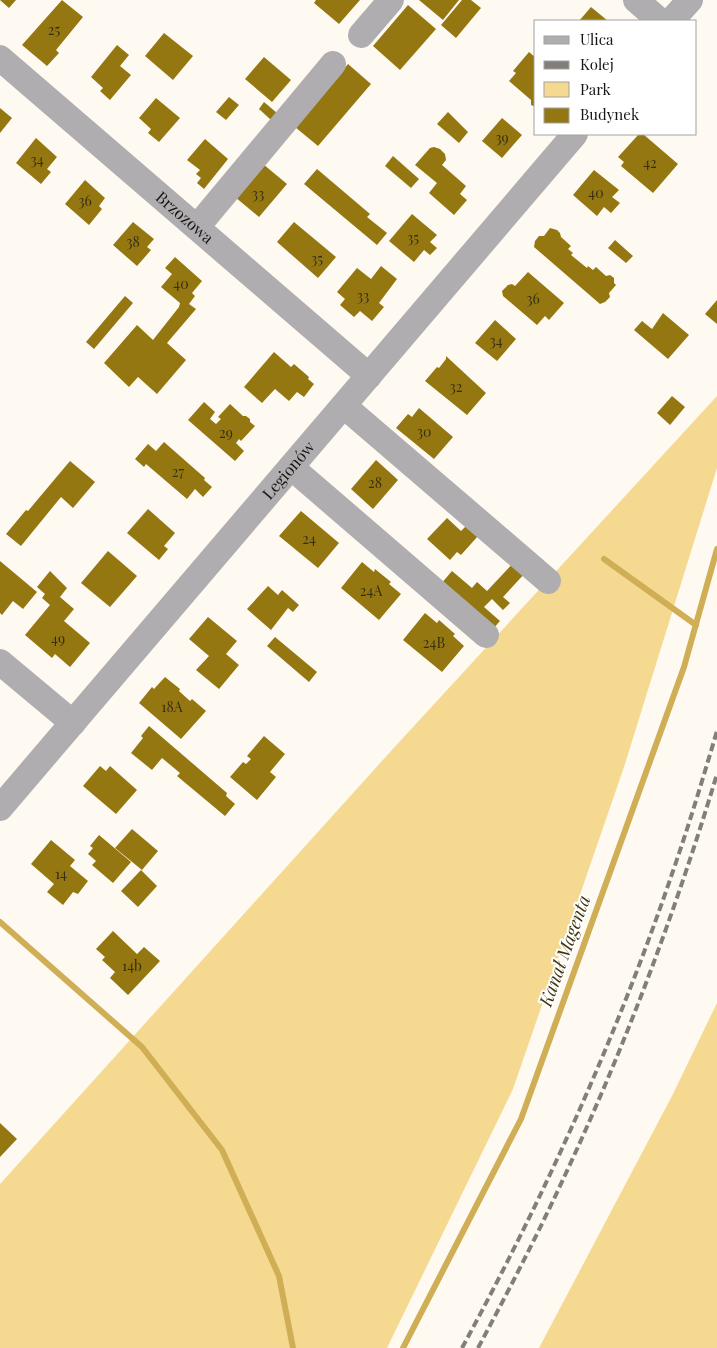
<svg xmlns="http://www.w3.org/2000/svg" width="717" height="1348" font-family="'Playfair Display',serif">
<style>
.green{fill:#f5d991}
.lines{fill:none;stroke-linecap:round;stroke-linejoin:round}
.stream{stroke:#cfae56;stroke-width:6}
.building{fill:#957711}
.minor{stroke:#afadb0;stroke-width:26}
.rail{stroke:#827f7a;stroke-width:4;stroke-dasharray:8 4;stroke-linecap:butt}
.labels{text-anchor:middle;stroke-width:4;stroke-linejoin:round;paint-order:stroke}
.number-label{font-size:14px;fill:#372e12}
.street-label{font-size:16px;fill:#181613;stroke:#fff}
.water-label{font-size:18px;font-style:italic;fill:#40330b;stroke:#fff}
</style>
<rect width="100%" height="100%" fill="#fefaf2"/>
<g class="green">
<path d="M717,396V468L624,767L513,1089L387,1348H0V1184L391,751Z"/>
<path d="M717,1003V1348H539L672,1096Z"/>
</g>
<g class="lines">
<g class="stream">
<path d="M604,559L696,625"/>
<path d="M0,922L142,1047L222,1150L279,1276L293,1348"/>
<path d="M403,1348L521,1119L684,667L717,549"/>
</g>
</g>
<g class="building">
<path d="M0,0H16L9,8Z"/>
<path d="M62,0L83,17L56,50L59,53L47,66L22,45Z"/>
<path d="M316,0H360L339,24L314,3Z"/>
<path d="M419,0H459L443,20Z"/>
<path d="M462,0H471L481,8L456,38L441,25Z"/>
<path d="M408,5L436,29L400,70L373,46Z"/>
<path d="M591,7L608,21H579Z"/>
<path d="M164,33L193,56L173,80L145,56Z"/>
<path d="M117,45L129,55L120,66L131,75L110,100L100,91L103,88L91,77Z"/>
<path d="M529,52L536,58V107L531,105V100L509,81L516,73L513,71Z"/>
<path d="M264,57L291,80L272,102L245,79Z"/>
<path d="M348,64L371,84L318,146L295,127Z"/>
<path d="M229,97L239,105L226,120L216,112Z"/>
<path d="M156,98L180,118L159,142L148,133L151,129L139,118Z"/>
<path d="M264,102L277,113L271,120L259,109Z"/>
<path d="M0,108L12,118L0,133Z"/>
<path d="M448,112L468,132L459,143L437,124Z"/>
<path d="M502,118L522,135L502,158L482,141Z"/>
<path d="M639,134H643L678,164L653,193L621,166L624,162L618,157Z"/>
<path d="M36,138L57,157L47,169L51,172L41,184L16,163Z"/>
<path d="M205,139L228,159L204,189L197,183L201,178L196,174L200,170L187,160Z"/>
<path d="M434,147L440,149L445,154L446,160L442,165L466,186L460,194L467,200L454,215L429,193L437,183L415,165L430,148Z"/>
<path d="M393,156L419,179L411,188L385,166Z"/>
<path d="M263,164L287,184L259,217L235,197Z"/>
<path d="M317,169L370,214L367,217L387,233L377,245L304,184Z"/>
<path d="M594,170L619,190L612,197L620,203L611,213L604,207L597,216L573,195Z"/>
<path d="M85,180L105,198L99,206L102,209L89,225L65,204Z"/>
<path d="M412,214L437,235L430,242L437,248L430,255L424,250L414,262L389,241Z"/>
<path d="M133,222L154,239L147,247L151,250L137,266L113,245Z"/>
<path d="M294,222L336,257L318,278L277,242Z"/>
<path d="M550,228L557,230L560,233L561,237L571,246L568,249L573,253L571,255L587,268L588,266L593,270L596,267L606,276L610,275L614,278V283L616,285L609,293L610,297L605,302L600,304L534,247L535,241L539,236H544Z"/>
<path d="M615,240L633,256L626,263L608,248Z"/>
<path d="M175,257L202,281L192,293L195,296L189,304L196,309L167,343L186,360L157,394L138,377L129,387L104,363L137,325L153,340L179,307L180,303L161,287L172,274L165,268Z"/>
<path d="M381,266L397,279L379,303L384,307L372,321L360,311L354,317L340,305L345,299L337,292L357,268L371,279Z"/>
<path d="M528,272L564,303L549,320L545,316L537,325L503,296L502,291L508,285L512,284L515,286Z"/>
<path d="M125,296L133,303L94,349L86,342Z"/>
<path d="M717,300V324L705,314Z"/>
<path d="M663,313L689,335L668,359L634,330L642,321L652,329Z"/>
<path d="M495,320L516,339L497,361L475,343Z"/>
<path d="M274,352L291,367L294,364L309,377L308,379L314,384L304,397L297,392L289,401L275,389L262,403L244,387Z"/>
<path d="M446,356L486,393L467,415L425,381L437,367L439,368L446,359Z"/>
<path d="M672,396L685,407L670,425L657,413Z"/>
<path d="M204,402L215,412L210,419L216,424L221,419L218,417L230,404L243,416H246L250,419V422L255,426L241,441L239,439L236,443L244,451L235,461L188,420Z"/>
<path d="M419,408L453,437L434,459L396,428L408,414L412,417Z"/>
<path d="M164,442L205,478L204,480L212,487L203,497L195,489L187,499L146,464L144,467L135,459L148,444L156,451Z"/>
<path d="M376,460L398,480L373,509L351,489Z"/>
<path d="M70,461L95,482L73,508L61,497L21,546L6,534L26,510L28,511Z"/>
<path d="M148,509L175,533L164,546L168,549L159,560L127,533Z"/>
<path d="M301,511L339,543L318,568L279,536Z"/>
<path d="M447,518L461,531L467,525L478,536L461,555L457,552L450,560L427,539Z"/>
<path d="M108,551L137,576L110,607L81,583Z"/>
<path d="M516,560L527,571L503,597L510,603L503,610L492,599L484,607L500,621L492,630L440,585L452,571L472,588L477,582L487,591Z"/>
<path d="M0,561L37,592L23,609L13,601L2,615L0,613Z"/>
<path d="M362,562L374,572L375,569L391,582L389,584L401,594L379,620L341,588Z"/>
<path d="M50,571L67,588L60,597L74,609L64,621L90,643L70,667L55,654L52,658L25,635L50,605L42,598L45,594L37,587Z"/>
<path d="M268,586L278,595L282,590L299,605L293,612L288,608L271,630L247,609Z"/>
<path d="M425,613L437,623L439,620L455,634L453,636L464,646L442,672L403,640Z"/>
<path d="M208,617L237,641L226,654L239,665L219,689L196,670L209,656L189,639Z"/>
<path d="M275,637L317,672L309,682L267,646Z"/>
<path d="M165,677L180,689L179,691L190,701L192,699L206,711L181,739L139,703L152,687L154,689Z"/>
<path d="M149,726L227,793L226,796L235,804L225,816L177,776L180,773L162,758L152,770L131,753L143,738L141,736Z"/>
<path d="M264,736L285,754L270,772L276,777L257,800L230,777L243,762L246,764L251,759L247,756Z"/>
<path d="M100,766L106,771L110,766L137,790L116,814L83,786Z"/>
<path d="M132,829L158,851L142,870L115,848Z"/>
<path d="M99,835L131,862L113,883L92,865L96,861L88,854L93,848L90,846Z"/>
<path d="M51,840L75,860L70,866L88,881L78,894L73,892L63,905L47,892L54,884L31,864Z"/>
<path d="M141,870L157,886L138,907L121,891Z"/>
<path d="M113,931L137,954L144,947L160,961L128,995L110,978L115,972L102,960L105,957L96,949Z"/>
<path d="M0,1123L17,1139L0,1157Z"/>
</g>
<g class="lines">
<g class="minor">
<path d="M636,0L660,21"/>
<path d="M671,21L690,0"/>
<path d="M361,35L391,0"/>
<path id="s1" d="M0,58L369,376"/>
<path d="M197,227L333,64"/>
<path d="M344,406L548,581"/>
<path d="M291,467L486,635"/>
<path d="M0,662L73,723"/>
<path id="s2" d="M0,808L575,134"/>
</g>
<g class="rail">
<path d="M462,1348C545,1195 617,1036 673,871C689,825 703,778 717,731"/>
<path d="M478,1348C509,1290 539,1232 566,1173C626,1044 676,910 717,774"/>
</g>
</g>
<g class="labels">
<g class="number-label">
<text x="54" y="35">25</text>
<text x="502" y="143">39</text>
<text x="37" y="165">34</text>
<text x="650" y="168">42</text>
<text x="596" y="198">40</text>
<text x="258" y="199">33</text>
<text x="85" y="206">36</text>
<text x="413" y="243">35</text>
<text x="133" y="247">38</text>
<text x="317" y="264">35</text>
<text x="181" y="289">40</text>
<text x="363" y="301">33</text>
<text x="533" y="304">36</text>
<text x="496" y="346">34</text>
<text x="456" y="392">32</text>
<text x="424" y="437">30</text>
<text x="226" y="438">29</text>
<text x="178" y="477">27</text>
<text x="375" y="488">28</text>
<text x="309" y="544">24</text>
<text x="371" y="596">24A</text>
<text x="58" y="644">49</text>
<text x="434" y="648">24B</text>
<text x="172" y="712">18A</text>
<text x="61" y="879">14</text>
<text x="132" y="971">14b</text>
</g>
<g class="street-label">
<text dy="6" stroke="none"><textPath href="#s1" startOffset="244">Brzozowa</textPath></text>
<text dy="6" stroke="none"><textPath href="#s2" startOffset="444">Legionów</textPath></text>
</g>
<g class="water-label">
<text transform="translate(565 951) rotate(-70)" y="6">Kanał Magenta</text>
</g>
</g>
<rect x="534" y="20" width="162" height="115" fill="#ffffff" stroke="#a3a2a1"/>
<rect x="544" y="36" width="25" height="8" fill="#afadb0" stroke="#a3a2a1"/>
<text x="580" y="45" font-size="15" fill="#181613">Ulica</text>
<rect x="544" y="61" width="25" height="8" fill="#827f7a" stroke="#a3a2a1"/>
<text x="580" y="70" font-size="15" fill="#181613">Kolej</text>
<rect x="544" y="82" width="25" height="15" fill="#f5d991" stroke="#a3a2a1"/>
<text x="580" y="95" font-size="15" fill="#181613">Park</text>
<rect x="544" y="108" width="25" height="15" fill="#957711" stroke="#a3a2a1"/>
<text x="580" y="120" font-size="15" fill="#181613">Budynek</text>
</svg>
